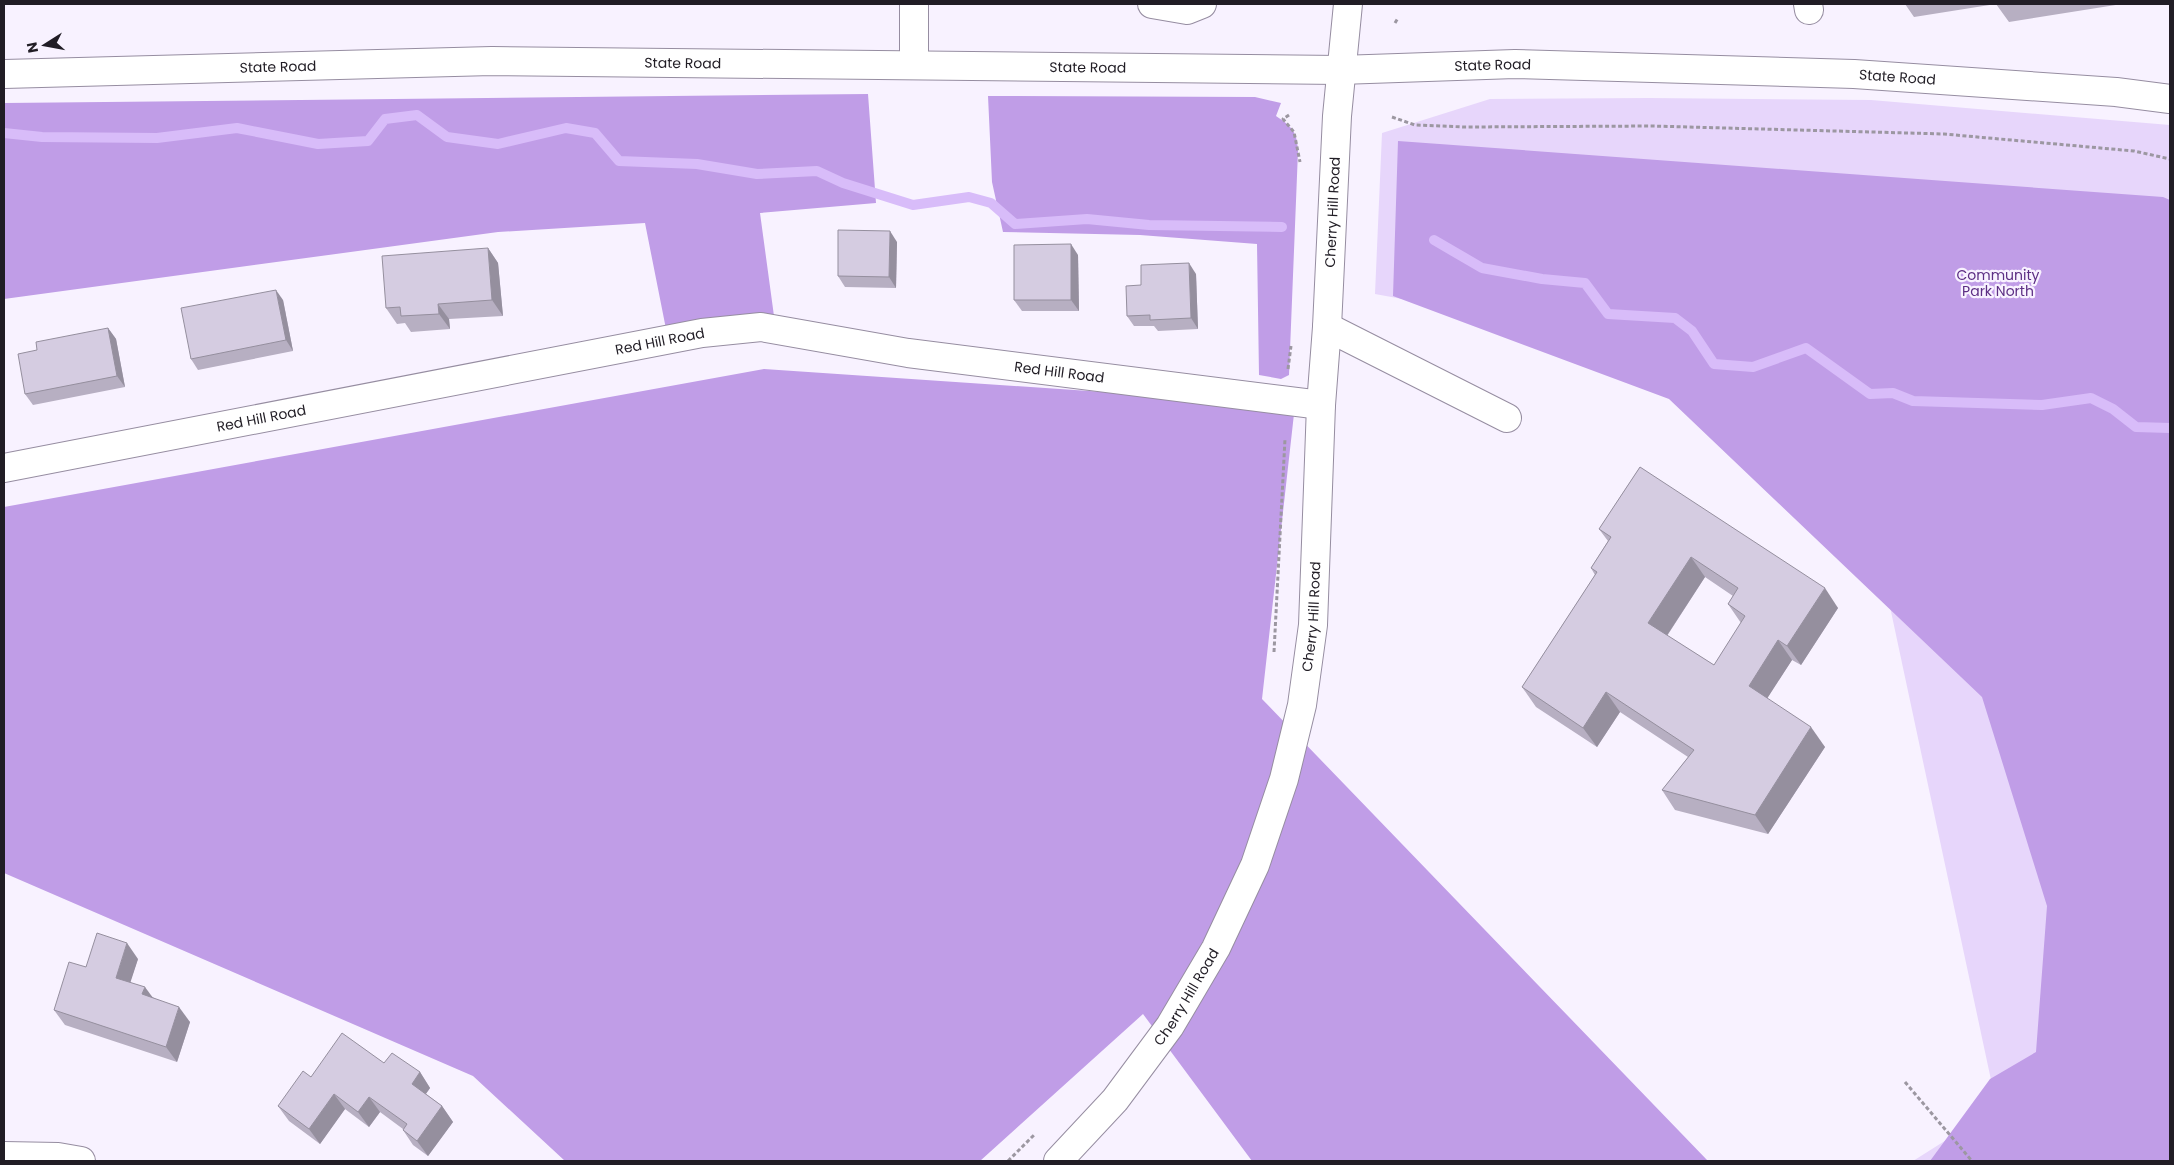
<svg xmlns="http://www.w3.org/2000/svg" width="2174" height="1165" font-family="Poppins,sans-serif">
<style>
.green{fill:#e7d6fb}
.forest{fill:#c09de7}
.lines{fill:none;stroke-linecap:round;stroke-linejoin:round}
.stream{stroke:#d8bcf9;stroke-width:10}
.minor-casing{stroke:#968da1;stroke-width:30}
.highway-casing{stroke:#968da1;stroke-width:30}
.path{stroke:#9c97a1;stroke-width:3;stroke-dasharray:4 2.5;stroke-linecap:butt}
.minor{stroke:#fff;stroke-width:28}
.highway{stroke:#fff;stroke-width:28}
.wall{fill:#b7afc2;fill-rule:evenodd}
.shaded-wall{fill:#958f9e}
.building{fill:#d5cce1;stroke:#958f9e;fill-rule:evenodd}
.labels{text-anchor:middle;stroke-width:4.5;stroke-linejoin:round;paint-order:stroke}
.street-label{font-size:14px;fill:#211d25;stroke:#f8f2ff}
.park-label{font-size:14px;fill:#5c2e84;stroke:#f8f2ff}
</style>
<rect width="100%" height="100%" fill="#f8f2ff"/>
<path class="green" d="M1649,98L1871,100L2170,125V1161H1913L1997,1108L1826,307L1517,320L1375,294L1382,133L1490,99Z"/>
<g class="forest">
<path d="M868,94L876,203L760,213L774,316L666,329L645,223L498,232L4,299V103Z"/>
<path d="M988,96L1255,97L1281,103L1276,116C1292,127 1297,131 1298,151L1289,375L1281,379L1259,375L1257,244L1140,235L1003,232L992,182Z"/>
<path d="M1398,141L2163,197L2170,200V1161H1930L1990,1079L2036,1052L2047,906L1982,697L1669,399L1393,296Z"/>
<path d="M764,369L1295,405L1262,699L1708,1161H1252L1143,1014L980,1161H565L473,1076L4,873V507Z"/>
</g>
<g class="lines">
<g class="stream">
<path d="M4,133L42,137L157,138L237,128L318,144L368,141L385,119L417,115L447,137L498,144L566,128L595,133L619,161L697,164L757,174L817,171L843,183L913,205L969,197L991,203L1015,224L1087,219L1149,225L1282,227"/>
<path d="M1434,240L1482,268L1542,279L1585,283L1608,314L1675,318L1692,331L1714,364L1753,367L1806,348L1870,394L1893,393L1913,401L2042,405L2091,398L2113,409L2136,427L2170,428"/>
</g>
<g class="minor-casing">
<g id="minor">
<path d="M914,4V65"/>
<path d="M1152,4L1187,10L1202,4"/>
<path d="M1808,4L1809,10"/>
<path d="M1327,327L1507,418"/>
<path id="s1" d="M4,468L702,333L761,327L908,353L1321,405"/>
<path d="M4,1156L58,1157L81,1161"/>
<path id="s2" d="M1058,1161L1115,1100L1170,1026L1216,948L1255,865L1284,779L1302,705L1313,625L1321,405L1327,327L1337,116L1348,4"/>
</g>
</g>
<g class="highway-casing">
<g id="highway">
<path id="s3" d="M4,74L492,61L1340,70L1515,64L1854,74L2116,92L2170,99"/>
</g>
</g>
<g class="path">
<path d="M1395,23L1398,18"/>
<path d="M1289,115L1283,119L1294,132L1300,162"/>
<path d="M1392,117L1415,125L1465,127L1652,126L1944,134L2134,151L2170,159"/>
<path d="M1288,369L1291,346"/>
<path d="M1274,652L1285,439"/>
<path d="M1905,1082L1972,1161"/>
<path d="M1008,1161L1034,1135"/>
</g>
<use href="#minor" class="minor"/>
<use href="#highway" class="highway"/>
</g>
<g class="wall">
<path d="M1905,4H2122L2009,22L1996,4L1914,17Z"/>
<path d="M897,242L896,288L845,287L838,276Z"/>
<path d="M488,248L498,263L503,316L449,319L450,329L411,332L405,323L397,324L386,308Z"/>
<path d="M1078,255L1079,311H1022L1014,300Z"/>
<path d="M1196,274L1198,329L1158,331L1154,326H1134L1127,316L1141,285Z"/>
<path d="M283,300L293,351L198,370L191,359Z"/>
<path d="M108,328L116,339L125,387L33,405L25,394L37,350Z"/>
<path d="M1640,467L1838,608L1801,665L1792,660L1767,698L1825,747L1768,834L1675,810L1662,790L1688,757L1620,712L1597,747L1536,707L1522,687L1595,575L1591,568L1608,541L1599,529ZM1705,577L1733,596L1728,604L1741,623L1714,665L1667,636Z"/>
<path d="M138,959L130,982L190,1022L177,1062L65,1025L54,1010Z"/>
<path d="M384,1063L420,1072L430,1088L426,1094L442,1106L453,1122L428,1156L413,1145L403,1130V1129L380,1112L369,1127L345,1109L320,1144L289,1121L278,1106L311,1077Z"/>
</g>
<g class="shaded-wall">
<path d="M890,231L897,242L896,288L889,277Z"/>
<path d="M1071,244L1078,255L1079,311L1071,300Z"/>
<path d="M488,248L498,263L503,316L492,300Z"/>
<path d="M1189,263L1196,274L1198,329L1191,318Z"/>
<path d="M276,290L283,300L293,351L286,340Z"/>
<path d="M438,304L449,319L450,329L439,314Z"/>
<path d="M108,328L116,339L125,387L117,376Z"/>
<path d="M1691,557L1705,577L1662,643L1648,623Z"/>
<path d="M1825,588L1838,608L1801,665L1787,646Z"/>
<path d="M1778,640L1792,660L1763,705L1749,686Z"/>
<path d="M1606,692L1620,712L1597,747L1583,728Z"/>
<path d="M1811,727L1825,747L1768,834L1755,815Z"/>
<path d="M127,943L138,959L127,993L116,978Z"/>
<path d="M145,987L156,1002L142,994Z"/>
<path d="M179,1007L190,1022L177,1062L166,1047Z"/>
<path d="M420,1072L430,1088L422,1099L412,1084Z"/>
<path d="M334,1094L345,1109L320,1144L309,1129Z"/>
<path d="M369,1097L380,1112L369,1127L358,1112Z"/>
<path d="M442,1106L453,1122L428,1156L417,1141Z"/>
</g>
<g class="building">
<path d="M838,230L890,231L889,277L838,276Z"/>
<path d="M1071,244V300H1014V245Z"/>
<path d="M488,248L492,300L438,304L439,314L401,316L400,307L386,308L382,256Z"/>
<path d="M1189,263L1191,318L1150,320V315L1127,316L1126,286L1141,285V265Z"/>
<path d="M276,290L286,340L191,359L181,308Z"/>
<path d="M108,328L117,376L25,394L18,354L37,350L36,342Z"/>
<path d="M1640,467L1825,588L1787,646L1778,640L1749,686L1811,727L1755,815L1662,790L1694,750L1606,692L1583,728L1522,687L1597,572L1591,568L1611,537L1599,529ZM1691,557L1738,588L1728,604L1745,616L1714,665L1648,623Z"/>
<path d="M97,933L127,943L116,978L145,987L142,994L179,1007L166,1047L54,1010L69,962L86,967Z"/>
<path d="M342,1033L384,1063L392,1053L420,1072L412,1084L442,1106L417,1141L403,1130L407,1124L369,1097L358,1112L334,1094L309,1129L278,1106L303,1071L311,1077Z"/>
</g>
<g class="labels">
<g class="street-label">
<text dy="5" stroke="none"><textPath href="#s3" startOffset="679">State Road</textPath></text>
<text dy="5" stroke="none"><textPath href="#s3" startOffset="1489">State Road</textPath></text>
<text dy="5" stroke="none"><textPath href="#s3" startOffset="274">State Road</textPath></text>
<text dy="5" stroke="none"><textPath href="#s3" startOffset="1084">State Road</textPath></text>
<text dy="5" stroke="none"><textPath href="#s3" startOffset="1894">State Road</textPath></text>
<text dy="5" stroke="none"><textPath href="#s2" startOffset="1019">Cherry Hill Road</textPath></text>
<text dy="5" stroke="none"><textPath href="#s1" startOffset="668">Red Hill Road</textPath></text>
<text dy="5" stroke="none"><textPath href="#s1" startOffset="1072">Red Hill Road</textPath></text>
<text dy="5" stroke="none"><textPath href="#s1" startOffset="262">Red Hill Road</textPath></text>
<text dy="5" stroke="none"><textPath href="#s2" startOffset="614">Cherry Hill Road</textPath></text>
<text dy="5" stroke="none"><textPath href="#s2" startOffset="209">Cherry Hill Road</textPath></text>
</g>
<g class="park-label">
<text x="1998" y="280">Community<tspan x="1998" dy="16">Park North</tspan></text>
</g>
</g>
<rect width="2174" height="1165" fill="none" stroke="#211d25" stroke-width="10"/>
<g transform="translate(45 45) rotate(259)" stroke="#f8f2ff" stroke-width="4" paint-order="stroke">
<path d="M0-4L9 19L0 12L-9 19Z" fill="#211d25"/>
<text y="-8" font-size="14" font-weight="bold" text-anchor="middle" fill="#211d25">N</text>
</g>
</svg>
